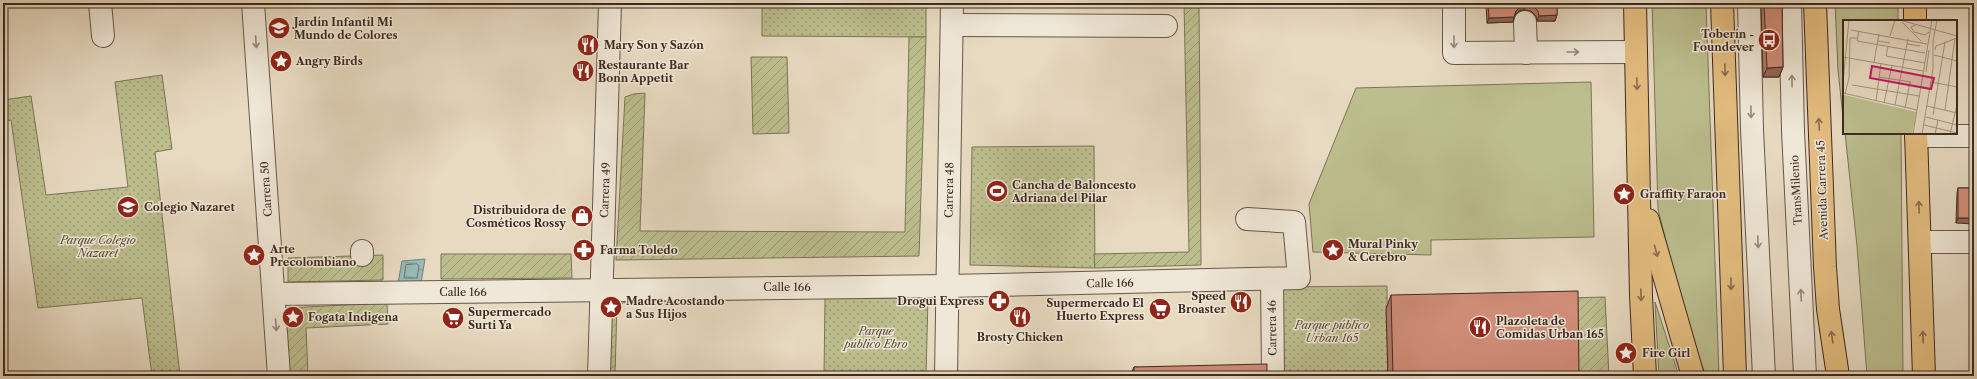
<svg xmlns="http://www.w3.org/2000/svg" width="1977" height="379" font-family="'Libre Caslon Text',serif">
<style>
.grass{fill:#bcbe8e;stroke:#7d7457}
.park{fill:url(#park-dots);stroke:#7d7457}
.garden{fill:url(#garden-furrows);stroke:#7d7457}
.water{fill:url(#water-ripples);stroke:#73807a}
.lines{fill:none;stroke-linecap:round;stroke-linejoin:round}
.shore{stroke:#6a726b;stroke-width:1}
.minor-casing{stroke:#685648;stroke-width:24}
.highway-casing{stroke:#3e2a20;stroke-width:24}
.minor{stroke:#efe7d7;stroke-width:22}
.highway{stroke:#e4bd80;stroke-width:22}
.wall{fill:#b47968;stroke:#3e2a20}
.shaded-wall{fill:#926355;stroke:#3e2a20}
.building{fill:#d18d79;stroke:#3e2a20}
.oneway{stroke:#96887c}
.oneway2{stroke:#896c4b}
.labels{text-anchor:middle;stroke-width:3;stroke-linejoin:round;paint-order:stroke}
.poi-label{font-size:11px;font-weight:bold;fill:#3e2a20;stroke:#efe7d7;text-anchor:start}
.street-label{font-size:11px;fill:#3e2a20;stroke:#efe7d7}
.park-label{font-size:11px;font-style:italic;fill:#574836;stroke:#efe7d7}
.inset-road{fill:none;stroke:#a39481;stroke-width:1}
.view{fill:#c2185b;fill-opacity:0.15;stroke:#c2185b;stroke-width:2}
.inset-edge{fill:none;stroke:#3e2a20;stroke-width:2}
</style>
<defs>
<pattern id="park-dots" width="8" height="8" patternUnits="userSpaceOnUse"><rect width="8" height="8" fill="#bcbe8e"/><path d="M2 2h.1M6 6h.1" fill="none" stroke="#9a9b74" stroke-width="1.8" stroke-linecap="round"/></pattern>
<pattern id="garden-furrows" width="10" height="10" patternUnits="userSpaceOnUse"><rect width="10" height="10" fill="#bcbe8e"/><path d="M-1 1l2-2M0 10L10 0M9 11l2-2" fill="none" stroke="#9a9b74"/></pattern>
<pattern id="water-ripples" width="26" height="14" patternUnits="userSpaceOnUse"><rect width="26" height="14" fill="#97bab6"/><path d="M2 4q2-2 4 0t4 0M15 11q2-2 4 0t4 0" fill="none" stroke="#7d9794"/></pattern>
</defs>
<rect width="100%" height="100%" fill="#e7dac1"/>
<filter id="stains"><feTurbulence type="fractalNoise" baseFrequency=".005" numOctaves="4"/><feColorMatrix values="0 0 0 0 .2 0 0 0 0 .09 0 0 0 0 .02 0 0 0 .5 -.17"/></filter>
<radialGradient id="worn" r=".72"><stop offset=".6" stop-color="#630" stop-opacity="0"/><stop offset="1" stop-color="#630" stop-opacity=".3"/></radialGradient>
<g class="grass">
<path d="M1652,3H1706L1719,376H1706L1688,329L1658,209Z"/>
<path d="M1835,3H1898V21H1844V127L1838,70Z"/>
<path d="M1591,82L1594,237L1431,240V255L1313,252L1309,204L1356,88Z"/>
<path d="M1845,133H1901L1903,376H1867L1857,246Z"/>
<path d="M1655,302L1679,376H1659Z"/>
</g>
<g class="park">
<path d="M762,3H926V37L762,36Z"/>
<path d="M162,75L172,149L155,152L180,376H152L142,298L38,308L11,120L3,121V100L31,96L46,195L128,187L115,82Z"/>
<path d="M1094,146L1095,268L970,265L972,147Z"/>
<path d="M1387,286L1388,376H1278L1277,287Z"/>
<path d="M825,298H928L926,376H824Z"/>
</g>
<g class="garden">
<path d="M1184,3H1199L1201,265L1095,268L1094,254L1189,252Z"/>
<path d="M909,37H926L919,256L616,260L625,97L634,94L645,93L640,231L905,232Z"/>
<path d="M751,57H787L789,133L753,134Z"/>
<path d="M441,254H571L572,278L441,279Z"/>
<path d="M383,255V280L288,282V258Z"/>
<path d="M777,292V299L617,303L615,376H606V296Z"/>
<path d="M1605,297L1609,376H1574L1496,300Z"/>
<path d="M387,303L388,324L306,328L308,376H288L285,308Z"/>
</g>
<path class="water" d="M425,259L421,283H398L402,261Z"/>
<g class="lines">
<path class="shore" d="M417,264L419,266L417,278H404L406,265Z"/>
<g class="minor-casing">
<g id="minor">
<path d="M100,3L103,36"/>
<path d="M253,3L279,376"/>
<path d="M1454,3V53L1636,52"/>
<path d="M1749,3L1752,130L1764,376"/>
<path d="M1790,3L1793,131L1805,376"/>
<path d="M1525,22L1526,53"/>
<path d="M952,25L1166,26"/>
<path d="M1916,136H1974"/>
<path d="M1920,242H1974"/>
<path d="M362,255V251"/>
<path d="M1272,280L1273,376"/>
<path d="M274,294L947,286L1299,278L1294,222L1247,219"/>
<path d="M599,376L610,3"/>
<path d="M946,376L952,3"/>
</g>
</g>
<g class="highway-casing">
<g id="highway">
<path d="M1635,3L1641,296L1645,376"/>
<path d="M1722,3L1735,376"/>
<path d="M1815,3L1825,267L1828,309L1838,376"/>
<path d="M1915,3V21"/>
<path d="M1916,133L1924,376"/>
<path d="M1648,220L1693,376"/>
</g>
</g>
<use href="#minor" class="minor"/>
<use href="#highway" class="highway"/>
</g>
<g class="wall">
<path d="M1486,3H1557V15L1555,21H1537L1536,16L1531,11L1524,10L1519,11L1515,15L1513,22L1487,23Z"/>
<path d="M1761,3H1782L1783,67L1779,77H1763Z"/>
<path d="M1958,188H1974L1956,223L1957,193Z"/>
<path d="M1972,279H1974V371L1971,284Z"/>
<path d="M1391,295L1579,376H1388L1386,309Z"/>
<path d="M1134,367L1267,376H1130Z"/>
</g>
<g class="shaded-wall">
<path d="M1526,5L1524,10L1519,11L1514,16L1516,11L1521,6Z"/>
<path d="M1557,15L1555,21H1537L1539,16Z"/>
<path d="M1514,17L1513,22L1487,23L1489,18Z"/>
<path d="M1783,67L1779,77H1763L1767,68Z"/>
<path d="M1958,218H1974V224L1956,223Z"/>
</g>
<g class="building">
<path d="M1488,3H1557V15L1539,16L1538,11L1533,6L1526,5L1521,6L1516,11L1514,17L1489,18Z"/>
<path d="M1764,3H1782L1783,67L1767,68Z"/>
<rect x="1958" y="188" width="16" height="30"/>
<path d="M1972,279H1974V318Z"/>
<path d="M1578,291L1579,376H1393L1391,295Z"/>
<path d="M1267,364V376H1134V367Z"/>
</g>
<defs><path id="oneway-shaft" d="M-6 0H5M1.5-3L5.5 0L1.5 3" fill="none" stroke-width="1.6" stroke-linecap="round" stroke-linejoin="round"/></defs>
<g class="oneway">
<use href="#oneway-shaft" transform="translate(256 42) rotate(86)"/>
<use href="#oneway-shaft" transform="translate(1454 42) rotate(90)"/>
<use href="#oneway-shaft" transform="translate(1573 52)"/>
<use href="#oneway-shaft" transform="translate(1792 81) rotate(-91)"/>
<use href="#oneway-shaft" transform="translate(1751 112) rotate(89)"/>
<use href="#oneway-shaft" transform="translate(1758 242) rotate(88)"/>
<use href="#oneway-shaft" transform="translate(1801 295) rotate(-93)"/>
<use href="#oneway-shaft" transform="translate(276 325) rotate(86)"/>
</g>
<g class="oneway2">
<use href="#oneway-shaft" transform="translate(1725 70) rotate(88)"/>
<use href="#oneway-shaft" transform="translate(1637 84) rotate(89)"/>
<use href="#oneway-shaft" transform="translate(1819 124) rotate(-92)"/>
<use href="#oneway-shaft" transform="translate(1919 207) rotate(-92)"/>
<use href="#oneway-shaft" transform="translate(1656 251) rotate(75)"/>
<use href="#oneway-shaft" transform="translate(1731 284) rotate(89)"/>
<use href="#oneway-shaft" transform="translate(1641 295) rotate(88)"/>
<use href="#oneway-shaft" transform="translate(1832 337) rotate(-98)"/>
<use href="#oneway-shaft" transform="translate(1923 337) rotate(-92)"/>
</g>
<defs>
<g id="school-disc" transform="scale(1.15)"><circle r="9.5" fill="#8f2418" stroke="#efe7d7"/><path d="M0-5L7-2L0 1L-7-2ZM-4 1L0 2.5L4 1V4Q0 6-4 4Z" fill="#fff"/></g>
<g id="bus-disc" transform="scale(1.15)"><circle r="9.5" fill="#8f2418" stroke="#efe7d7"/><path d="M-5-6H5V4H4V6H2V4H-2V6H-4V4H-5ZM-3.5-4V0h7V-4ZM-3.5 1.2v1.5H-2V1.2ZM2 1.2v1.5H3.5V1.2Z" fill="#fff"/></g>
<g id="restaurant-disc" transform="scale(1.15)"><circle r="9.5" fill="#8f2418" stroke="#efe7d7"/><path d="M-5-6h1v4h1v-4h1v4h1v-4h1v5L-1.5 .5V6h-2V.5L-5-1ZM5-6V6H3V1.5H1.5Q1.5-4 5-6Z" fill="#fff"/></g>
<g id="sight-disc" transform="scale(1.15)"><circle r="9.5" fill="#8f2418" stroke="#efe7d7"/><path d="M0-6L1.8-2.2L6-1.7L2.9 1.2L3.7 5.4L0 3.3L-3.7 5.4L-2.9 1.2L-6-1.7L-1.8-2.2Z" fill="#fff"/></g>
<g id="stadium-disc" transform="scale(1.15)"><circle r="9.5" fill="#8f2418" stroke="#efe7d7"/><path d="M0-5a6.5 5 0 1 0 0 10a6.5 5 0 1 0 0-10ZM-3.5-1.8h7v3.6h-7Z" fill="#fff"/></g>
<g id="shop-disc" transform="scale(1.15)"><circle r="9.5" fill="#8f2418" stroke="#efe7d7"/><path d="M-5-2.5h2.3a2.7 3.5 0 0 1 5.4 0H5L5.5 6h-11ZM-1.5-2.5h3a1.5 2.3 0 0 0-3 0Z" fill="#fff"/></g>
<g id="pharmacy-disc" transform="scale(1.15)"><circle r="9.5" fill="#8f2418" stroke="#efe7d7"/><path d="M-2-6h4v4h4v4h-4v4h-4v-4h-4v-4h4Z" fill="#fff"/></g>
<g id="supermarket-disc" transform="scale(1.15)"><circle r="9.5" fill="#8f2418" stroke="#efe7d7"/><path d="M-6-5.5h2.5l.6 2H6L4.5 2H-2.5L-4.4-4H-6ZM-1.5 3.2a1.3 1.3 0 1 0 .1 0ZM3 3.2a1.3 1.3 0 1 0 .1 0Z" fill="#fff"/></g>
</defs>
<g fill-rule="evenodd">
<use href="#school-disc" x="279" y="28"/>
<use href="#bus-disc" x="1769" y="40"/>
<use href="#restaurant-disc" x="588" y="45"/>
<use href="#sight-disc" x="281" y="61"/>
<use href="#restaurant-disc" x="583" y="71"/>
<use href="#stadium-disc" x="997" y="191"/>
<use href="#sight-disc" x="1624" y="194"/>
<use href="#school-disc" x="128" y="207"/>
<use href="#shop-disc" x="582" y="216"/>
<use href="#pharmacy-disc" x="584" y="250"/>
<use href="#sight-disc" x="1333" y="250"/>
<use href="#sight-disc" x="254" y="255"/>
<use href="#pharmacy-disc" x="999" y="301"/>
<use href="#restaurant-disc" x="1241" y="302"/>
<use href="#sight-disc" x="611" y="307"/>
<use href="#supermarket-disc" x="1160" y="309"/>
<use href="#sight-disc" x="293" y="317"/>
<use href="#restaurant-disc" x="1020" y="317"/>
<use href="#supermarket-disc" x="453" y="318"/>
<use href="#restaurant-disc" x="1480" y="327"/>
<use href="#sight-disc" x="1626" y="353"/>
</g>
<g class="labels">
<g class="poi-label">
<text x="294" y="26">Jardín Infantíl Mi<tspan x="294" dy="13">Mundo de Colores</tspan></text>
<text x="1754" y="38" text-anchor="end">Toberín -<tspan x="1754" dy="13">Foundever</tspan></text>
<text x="604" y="49">Mary Son y Sazón</text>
<text x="296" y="65">Angry Birds</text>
<text x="598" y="69">Restaurante Bar<tspan x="598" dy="13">Bonn Appetit</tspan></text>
<text x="1012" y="189">Cancha de Baloncesto<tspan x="1012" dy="13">Adriana del Pilar</tspan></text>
<text x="1640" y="198">Graffity Faraon</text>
<text x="144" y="211">Colegio Nazaret</text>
<text x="566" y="214" text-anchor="end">Distribuidora de<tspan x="566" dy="13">Cosméticos Rossy</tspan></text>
<text x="1348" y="248">Mural Pinky<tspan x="1348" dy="13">&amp; Cerebro</tspan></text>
<text x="270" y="253">Arte<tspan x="270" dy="13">Precolombiano</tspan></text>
<text x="600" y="254">Farma Toledo</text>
<text x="1226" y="300" text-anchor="end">Speed<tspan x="1226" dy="13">Broaster</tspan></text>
<text x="626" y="305">Madre Acostando<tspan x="626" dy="13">a Sus Hijos</tspan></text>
<text x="984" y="305" text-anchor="end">Drogui Express</text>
<text x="1144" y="307" text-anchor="end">Supermercado El<tspan x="1144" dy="13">Huerto Express</tspan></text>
<text x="468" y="316">Supermercado<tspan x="468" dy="13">Surti Ya</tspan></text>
<text x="308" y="321">Fogata Indigena</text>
<text x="1496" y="325">Plazoleta de<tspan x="1496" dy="13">Comidas Urban 165</tspan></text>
<text x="1020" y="341" text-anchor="middle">Brosty Chicken</text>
<text x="1642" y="357">Fire Girl</text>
</g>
<g class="street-label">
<text transform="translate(266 189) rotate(-94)" y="4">Carrera 50</text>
<text transform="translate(605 190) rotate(-88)" y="4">Carrera 49</text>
<text transform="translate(949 190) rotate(-89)" y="4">Carrera 48</text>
<text transform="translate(1796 190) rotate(-93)" y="4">TransMilenio</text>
<text transform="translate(1822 190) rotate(-92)" y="4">Avenida Carrera 45</text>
<text transform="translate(1110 283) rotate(-1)" y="4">Calle 166</text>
<text x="787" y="291">Calle 166</text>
<text x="463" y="296">Calle 166</text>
<text transform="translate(1272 328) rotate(-91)" y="4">Carrera 46</text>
</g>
<g class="park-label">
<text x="98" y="244">Parque Colegio<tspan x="98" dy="13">Nazaret</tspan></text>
<text x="1332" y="329">Parque público<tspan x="1332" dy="13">Urban 165</tspan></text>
<text x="876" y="335">Parque<tspan x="876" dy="13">público Ebro</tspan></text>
</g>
</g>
<g transform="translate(1843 20)">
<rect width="114" height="114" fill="#e7dac1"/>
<path d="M1,75L73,92L69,114H0Z" fill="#bcbe8e"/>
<path class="inset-road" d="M57,0L114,16M59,2L78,21M74,4L68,7L71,12L82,15L86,12M8,10L84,24M16,11L14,21L82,33M47,16L52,0M35,21L47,23M64,24L77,26M45,27L43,36L82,43M92,30L93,26L114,18M91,35L114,41M0,37L80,51M31,42L36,14M83,52L86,30M36,57L68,62M0,62L6,0M88,62L114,67M9,65L76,76M0,73L74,90M2,74L6,58L7,18H15M33,81L38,43M41,83L49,45M52,85L65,19M84,86L114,93M62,88L67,62M102,90L112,18M90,95L102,22M83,97L114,105M81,105L114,113M70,114L89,0M79,114L90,49V21L94,0M92,114L95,100M107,114L114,85"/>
<path class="view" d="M29,46L91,58L88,69L27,58Z"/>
<rect width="114" height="114" class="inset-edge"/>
</g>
<rect width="1977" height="379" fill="none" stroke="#e7dac1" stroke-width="16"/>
<rect x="4" y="4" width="1969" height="371" fill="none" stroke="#3e2a20" stroke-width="2"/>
<rect x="8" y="8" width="1961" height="363" fill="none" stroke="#3e2a20"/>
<rect width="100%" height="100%" filter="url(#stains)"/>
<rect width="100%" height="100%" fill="url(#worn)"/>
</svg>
